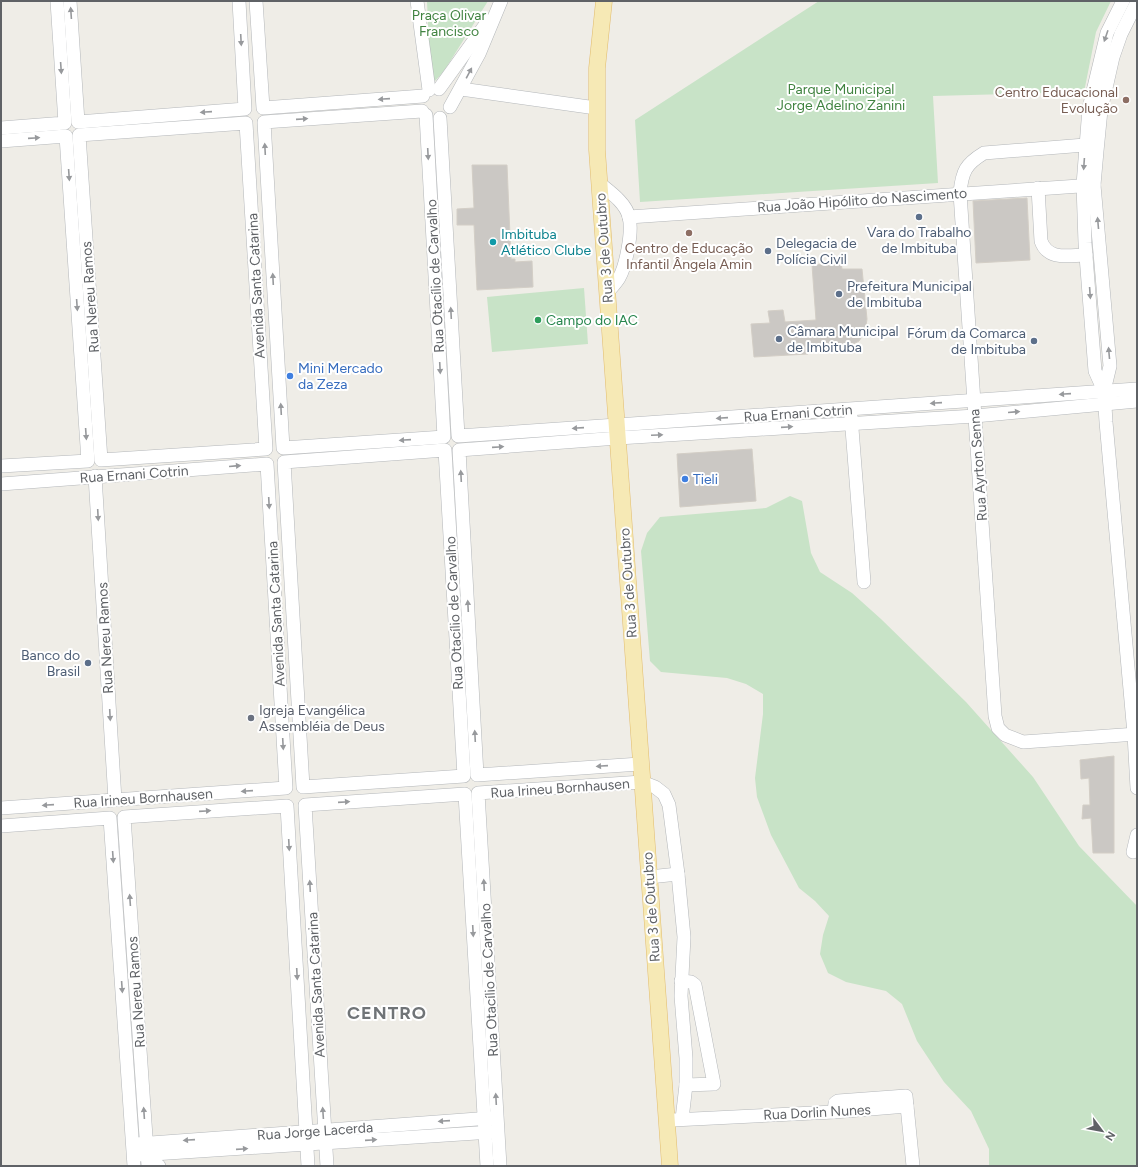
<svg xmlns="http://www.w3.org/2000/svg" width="1138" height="1167" font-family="Figtree,sans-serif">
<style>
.green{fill:#c8e3c7}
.building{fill:#cbc8c4;stroke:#d3cec6}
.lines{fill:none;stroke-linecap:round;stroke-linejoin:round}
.minor-casing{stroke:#b4b7ba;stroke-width:14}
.major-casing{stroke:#e2bc6d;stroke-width:17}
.minor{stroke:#fff;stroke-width:13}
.major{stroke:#f6e9b5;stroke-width:16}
.oneway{fill:#97999c}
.education-dot{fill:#8d6e63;stroke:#fff;stroke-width:1.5}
.service-dot{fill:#5c6f8a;stroke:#fff;stroke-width:1.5}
.culture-dot{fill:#0f9aa8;stroke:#fff;stroke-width:1.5}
.leisure-dot{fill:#2e9e5b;stroke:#fff;stroke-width:1.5}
.shop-dot{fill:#3f7fe0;stroke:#fff;stroke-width:1.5}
.worship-dot{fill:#6b7280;stroke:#fff;stroke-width:1.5}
.labels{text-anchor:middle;stroke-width:4;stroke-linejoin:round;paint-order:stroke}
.park-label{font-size:14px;fill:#408340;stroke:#fff}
.education-label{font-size:14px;fill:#785e54;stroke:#fff;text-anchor:end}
.street-label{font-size:14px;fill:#5f6266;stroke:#fff}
.service-label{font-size:14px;fill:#4e5e75;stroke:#fff;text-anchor:start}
.culture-label{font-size:14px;fill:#0d838f;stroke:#fff;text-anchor:start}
.leisure-label{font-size:14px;fill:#27864d;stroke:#fff;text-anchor:start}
.shop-label{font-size:14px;fill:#366cbe;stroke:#fff;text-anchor:start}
.worship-label{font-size:14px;fill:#5b616d;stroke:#fff;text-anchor:start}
.district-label{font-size:18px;font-weight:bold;letter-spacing:1px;fill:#707477;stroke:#fff}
</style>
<rect width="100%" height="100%" fill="#efede7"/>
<g class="green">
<path d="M427,1H488L444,71L435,81L432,77L430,70Z"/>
<path d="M819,1H1111L1096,32L1084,92L933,96L938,183L640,202L635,120Z"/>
<path d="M584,288L588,344L492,352L487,297Z"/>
<path d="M790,496L802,501L811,553L820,572L852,593L881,619L966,702L1033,777L1079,846L1137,906V1166H989V1149L971,1111L944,1082L917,1041L902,1004L886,991L846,982L828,973L820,954L823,935L829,916L815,901L799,888L771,835L757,797L755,778L763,714V694L746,684L727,678L661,672L650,661L641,551L647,533L660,517L766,508Z"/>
</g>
<g class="building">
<path d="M472,165H507L511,259H515V262L532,261L533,287L477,290L474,225H457V209L474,208Z"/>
<path d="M1027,198L1030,260L976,263L973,201Z"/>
<path d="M841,262L842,269H862L867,319L865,332L859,341L846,348L807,351L808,354L754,357L751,324L770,323L768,311L783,310L785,322L816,320L812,265Z"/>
<path d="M752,449L756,501L680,507L677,454Z"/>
<path d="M1114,756V853H1093L1091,818L1082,819L1083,805H1090L1089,778L1081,779L1080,760Z"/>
</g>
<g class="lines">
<g class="minor-casing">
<g id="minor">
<path d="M70,1L78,122L245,109L239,1"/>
<path d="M256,1L263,108L423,96"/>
<path d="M417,1L429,90"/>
<path d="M1137,2L1121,34L1113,57L1101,110L1097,151L1094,185L1110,366L1104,391L1106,422L1134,734L1137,788"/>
<path d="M439,89L488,21"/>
<path d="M461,89L596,108"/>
<path d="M450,107L479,54L501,1"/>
<path d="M422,111L264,122L283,448L444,437L426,115"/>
<path d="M440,118L458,436L1137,389"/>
<path d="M246,123L266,449L101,460L79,135Z"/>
<path d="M1,128L65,123L57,1"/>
<path d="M1,141L66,136L88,461L1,466"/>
<path d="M1085,145L984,153C966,164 962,171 960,193L995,716L998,728L1005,735L1023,742L1137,734"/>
<path d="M599,183C610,192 626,203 629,217C633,231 626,266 619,278C616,283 611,288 607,293"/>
<path d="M1038,188L1041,241C1048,261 1069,255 1086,255"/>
<path d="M629,217L1094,185"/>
<path d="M1104,391L1095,371L1085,243L1083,185L1089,108L1107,33L1123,1"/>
<path d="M851,416L864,582"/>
<path d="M445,450L464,776L303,787L284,462Z"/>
<path d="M95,476L115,800"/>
<path d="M1,484L267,464L286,788L1,808"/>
<path d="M640,764L477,775L459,450L618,438L975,416L1137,401"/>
<path d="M1,826L110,818L134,1166"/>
<path d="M1133,852L1137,835"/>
<path d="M649,877L678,874"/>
<path d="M681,981L691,982L695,985L714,1084L686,1085"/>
<path d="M834,1112L835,1103L838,1101L906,1096L907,1106"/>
<path d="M673,1120L834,1112L907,1106L913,1166"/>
<path d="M137,1144L491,1118"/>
<path d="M138,1155L492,1132"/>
<path d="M147,1155L159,1166"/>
<path d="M148,1166L124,817L287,806L308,1166"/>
<path d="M327,1166L305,805L465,794L487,1166"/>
<path d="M500,1166L478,793L642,782L655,787L664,794L669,805L678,874L684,937L681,996L686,1058V1085L682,1119"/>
</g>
</g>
<g class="major-casing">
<path id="major" d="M604,1L597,68V150L670,1166"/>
</g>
<use href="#minor" class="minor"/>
<use href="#major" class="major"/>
</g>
<defs><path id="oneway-solid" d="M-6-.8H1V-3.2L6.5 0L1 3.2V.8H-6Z"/></defs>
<g class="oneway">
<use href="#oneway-solid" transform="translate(71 13) rotate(-94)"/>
<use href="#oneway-solid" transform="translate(1106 36) rotate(109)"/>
<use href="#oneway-solid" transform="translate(241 40) rotate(87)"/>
<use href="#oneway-solid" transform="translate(61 68) rotate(86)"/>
<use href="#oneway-solid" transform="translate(469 73) rotate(-62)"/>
<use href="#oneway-solid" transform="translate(384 99) rotate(176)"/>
<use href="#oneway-solid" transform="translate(206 112) rotate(176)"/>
<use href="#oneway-solid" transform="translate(302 119) rotate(-4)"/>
<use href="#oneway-solid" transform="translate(34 138) rotate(-4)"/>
<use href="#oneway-solid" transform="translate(265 149) rotate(-93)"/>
<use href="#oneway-solid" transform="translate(428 154) rotate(87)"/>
<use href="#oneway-solid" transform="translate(1084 164) rotate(94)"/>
<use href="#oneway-solid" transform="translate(69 175) rotate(86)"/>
<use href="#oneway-solid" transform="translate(1098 223) rotate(-95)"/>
<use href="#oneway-solid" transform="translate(273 279) rotate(-93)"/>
<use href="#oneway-solid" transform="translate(1090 293) rotate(86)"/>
<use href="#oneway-solid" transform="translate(77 305) rotate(86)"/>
<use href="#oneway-solid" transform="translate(451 313) rotate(-93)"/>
<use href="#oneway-solid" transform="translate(1109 353) rotate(-95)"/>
<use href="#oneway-solid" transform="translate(440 368) rotate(87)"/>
<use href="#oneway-solid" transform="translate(1065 394) rotate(176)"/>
<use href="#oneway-solid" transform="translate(936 403) rotate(176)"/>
<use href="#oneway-solid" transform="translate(281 409) rotate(-93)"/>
<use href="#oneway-solid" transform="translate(1014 412) rotate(-5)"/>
<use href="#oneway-solid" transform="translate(722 418) rotate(176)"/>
<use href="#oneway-solid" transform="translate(787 427) rotate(-4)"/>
<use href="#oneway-solid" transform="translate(578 428) rotate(176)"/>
<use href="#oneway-solid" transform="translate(86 434) rotate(86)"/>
<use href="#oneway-solid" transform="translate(657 435) rotate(-3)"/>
<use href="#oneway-solid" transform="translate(405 440) rotate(176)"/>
<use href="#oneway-solid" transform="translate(498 447) rotate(-4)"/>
<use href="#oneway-solid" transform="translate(235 466) rotate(-5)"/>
<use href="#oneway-solid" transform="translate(461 476) rotate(-93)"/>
<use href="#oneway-solid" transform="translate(269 503) rotate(87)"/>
<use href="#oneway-solid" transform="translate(98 515) rotate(87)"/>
<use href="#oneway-solid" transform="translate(468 606) rotate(-93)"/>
<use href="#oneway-solid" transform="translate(110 715) rotate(87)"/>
<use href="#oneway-solid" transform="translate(475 736) rotate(-93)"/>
<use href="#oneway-solid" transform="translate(283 744) rotate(87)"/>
<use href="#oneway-solid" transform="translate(602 766) rotate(176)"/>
<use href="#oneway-solid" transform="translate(247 791) rotate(176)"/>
<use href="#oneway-solid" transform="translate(344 802) rotate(-4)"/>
<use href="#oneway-solid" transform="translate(48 805) rotate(176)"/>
<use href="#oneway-solid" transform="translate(205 811) rotate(-4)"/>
<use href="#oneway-solid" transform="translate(289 845) rotate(87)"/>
<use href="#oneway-solid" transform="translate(113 857) rotate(86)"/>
<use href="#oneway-solid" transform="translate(484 885) rotate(-93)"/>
<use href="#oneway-solid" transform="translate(310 886) rotate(-93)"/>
<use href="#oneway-solid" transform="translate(130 900) rotate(-94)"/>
<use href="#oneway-solid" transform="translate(473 931) rotate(87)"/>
<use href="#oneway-solid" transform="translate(297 974) rotate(87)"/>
<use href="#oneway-solid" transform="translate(122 987) rotate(86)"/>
<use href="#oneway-solid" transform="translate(496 1099) rotate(-93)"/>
<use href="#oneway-solid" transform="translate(144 1113) rotate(-94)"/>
<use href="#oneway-solid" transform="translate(323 1113) rotate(-94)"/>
<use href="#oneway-solid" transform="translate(444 1121) rotate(176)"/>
<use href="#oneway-solid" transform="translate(189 1140) rotate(176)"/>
<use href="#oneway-solid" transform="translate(371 1140) rotate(-4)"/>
<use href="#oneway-solid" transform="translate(242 1149) rotate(-4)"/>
</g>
<g class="education-dot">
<circle cx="1126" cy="100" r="4"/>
<circle cx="689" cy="233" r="4"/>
</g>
<g class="service-dot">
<circle cx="919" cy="217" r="4"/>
<circle cx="768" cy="251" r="4"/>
<circle cx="839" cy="294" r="4"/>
<circle cx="779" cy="339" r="4"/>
<circle cx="1034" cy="341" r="4"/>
<circle cx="88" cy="663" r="4"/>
</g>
<circle class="culture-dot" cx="493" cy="242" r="4"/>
<circle class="leisure-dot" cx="538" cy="320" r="4"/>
<g class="shop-dot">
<circle cx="290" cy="376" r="4"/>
<circle cx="685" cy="479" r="4"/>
</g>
<circle class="worship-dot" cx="251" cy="718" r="4"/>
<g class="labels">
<g class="park-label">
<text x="449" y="20">Praça Olivar<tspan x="449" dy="16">Francisco</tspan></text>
<text x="841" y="94">Parque Municipal<tspan x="841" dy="16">Jorge Adelino Zanini</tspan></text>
</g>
<g class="education-label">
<text x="1118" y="97">Centro Educacional<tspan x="1118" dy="16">Evolução</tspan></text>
<text x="689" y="253" text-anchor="middle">Centro de Educação<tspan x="689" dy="16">Infantil Ângela Amin</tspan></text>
</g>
<g class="street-label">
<text transform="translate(862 200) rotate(-4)" y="5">Rua João Hipólito do Nascimento</text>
<text transform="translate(604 248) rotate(-94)" y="5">Rua 3 de Outubro</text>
<text transform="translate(435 276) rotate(-93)" y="5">Rua Otacílio de Carvalho</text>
<text transform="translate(256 286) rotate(-93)" y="5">Avenida Santa Catarina</text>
<text transform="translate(90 297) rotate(-94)" y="5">Rua Nereu Ramos</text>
<text transform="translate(798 413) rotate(-4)" y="5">Rua Ernani Cotrin</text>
<text transform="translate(978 465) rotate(-94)" y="5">Rua Ayrton Senna</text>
<text transform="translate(134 474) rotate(-4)" y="5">Rua Ernani Cotrin</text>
<text transform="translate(628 583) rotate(-94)" y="5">Rua 3 de Outubro</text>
<text transform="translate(454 613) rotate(-93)" y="5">Rua Otacílio de Carvalho</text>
<text transform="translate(276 614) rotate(-93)" y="5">Avenida Santa Catarina</text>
<text transform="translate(105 638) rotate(-93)" y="5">Rua Nereu Ramos</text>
<text transform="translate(560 788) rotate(-4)" y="5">Rua Irineu Bornhausen</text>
<text transform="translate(143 798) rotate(-4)" y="5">Rua Irineu Bornhausen</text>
<text transform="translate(651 907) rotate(-94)" y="5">Rua 3 de Outubro</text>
<text transform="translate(489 980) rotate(-93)" y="5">Rua Otacílio de Carvalho</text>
<text transform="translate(316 985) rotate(-93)" y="5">Avenida Santa Catarina</text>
<text transform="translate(136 992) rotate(-94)" y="5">Rua Nereu Ramos</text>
<text transform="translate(817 1112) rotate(-3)" y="5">Rua Dorlin Nunes</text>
<text transform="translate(315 1131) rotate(-4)" y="5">Rua Jorge Lacerda</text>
</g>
<g class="service-label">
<text x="919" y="237" text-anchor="middle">Vara do Trabalho<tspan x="919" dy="16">de Imbituba</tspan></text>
<text x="776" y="248">Delegacia de<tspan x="776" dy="16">Polícia Civil</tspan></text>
<text x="847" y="291">Prefeitura Municipal<tspan x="847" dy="16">de Imbituba</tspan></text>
<text x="787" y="336">Câmara Municipal<tspan x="787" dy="16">de Imbituba</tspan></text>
<text x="1026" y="338" text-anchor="end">Fórum da Comarca<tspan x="1026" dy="16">de Imbituba</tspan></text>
<text x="80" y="660" text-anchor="end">Banco do<tspan x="80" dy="16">Brasil</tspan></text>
</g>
<g class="culture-label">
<text x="501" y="239">Imbituba<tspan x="501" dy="16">Atlético Clube</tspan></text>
</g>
<g class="leisure-label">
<text x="546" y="325">Campo do IAC</text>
</g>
<g class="shop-label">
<text x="298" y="373">Mini Mercado<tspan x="298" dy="16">da Zeza</tspan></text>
<text x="693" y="484">Tieli</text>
</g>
<g class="worship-label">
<text x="259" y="715">Igreja Evangélica<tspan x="259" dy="16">Assembléia de Deus</tspan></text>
</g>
<g class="district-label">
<text x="387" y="1019">CENTRO</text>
</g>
</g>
<rect width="1138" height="1167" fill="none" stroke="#5f6266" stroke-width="4"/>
<g transform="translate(1102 1131) rotate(122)" stroke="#ffffff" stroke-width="3" paint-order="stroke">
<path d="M0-3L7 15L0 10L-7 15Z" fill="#5f6266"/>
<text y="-6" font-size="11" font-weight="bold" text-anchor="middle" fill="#5f6266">N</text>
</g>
</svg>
